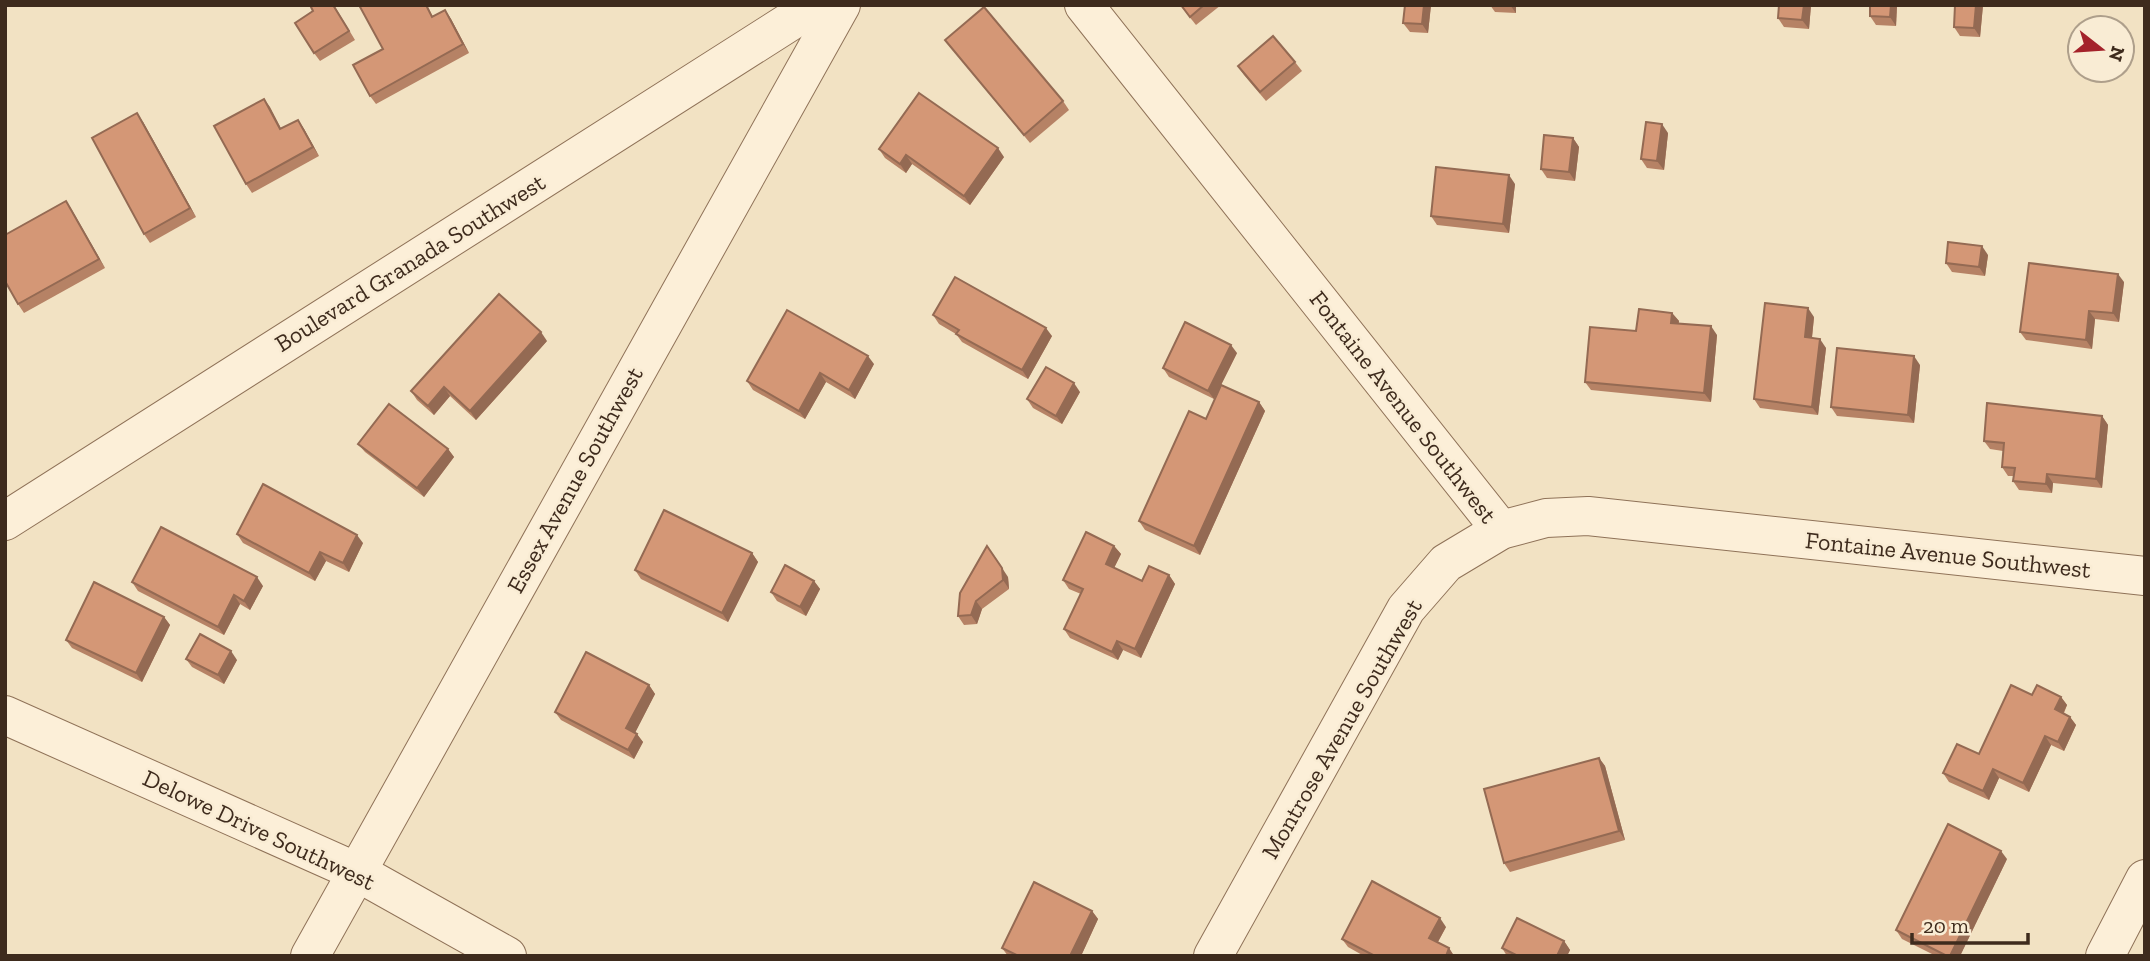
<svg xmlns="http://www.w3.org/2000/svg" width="2150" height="961" font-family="'Zilla Slab',serif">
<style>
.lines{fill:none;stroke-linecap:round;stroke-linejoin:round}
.minor-casing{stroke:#8f7258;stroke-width:40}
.minor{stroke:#fcefd8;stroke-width:38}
.wall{fill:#b68265}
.shaded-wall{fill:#946a53}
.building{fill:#d49776;stroke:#946a53;stroke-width:2}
.labels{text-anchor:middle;stroke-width:5;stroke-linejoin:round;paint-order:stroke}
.street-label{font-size:24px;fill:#3e2b1d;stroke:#f9ecd4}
</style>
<rect width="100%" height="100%" fill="#f2e2c3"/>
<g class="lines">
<g class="minor-casing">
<g id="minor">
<path d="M1084,5L1501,530"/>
<path d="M5,521L816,5"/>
<path d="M5,715L357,872L507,956"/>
<path d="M310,956L841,5"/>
<path d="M1213,956L1406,609L1446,563L1501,530L1546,518L1588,516L2145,576"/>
<path d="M2105,956L2145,879"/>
</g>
</g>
<use href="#minor" class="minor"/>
</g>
<g class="wall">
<path d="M310,5H334L355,40L320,61L314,53L313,11Z"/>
<path d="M359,5H427L433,17L445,10L451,19L469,53L376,104L370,96L383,49Z"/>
<path d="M1180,5H1221L1196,25Z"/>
<path d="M1405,5H1431L1428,33L1410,32L1403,23Z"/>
<path d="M1490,5H1516V13L1495,12Z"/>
<path d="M1811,5L1809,29L1784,27L1778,18Z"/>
<path d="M1897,5L1896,26L1876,25L1870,16Z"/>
<path d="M1983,5L1980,37L1960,36L1954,27Z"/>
<path d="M945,40L1063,101L1069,110L1030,143Z"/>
<path d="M1295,62L1302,71L1266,101L1244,75L1238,66Z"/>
<path d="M264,99L281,129L298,120L304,129L319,156L252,193L246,184Z"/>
<path d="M143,122L196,217L150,243L144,234Z"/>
<path d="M1668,133L1664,170L1647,168L1641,159Z"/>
<path d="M1573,138L1579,147L1575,181L1547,178L1541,169Z"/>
<path d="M879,149L1004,157L970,205L912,164L906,173L885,158Z"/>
<path d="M1515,184L1509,233L1437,225L1431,216Z"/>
<path d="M66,201L105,268L24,313L18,304Z"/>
<path d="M1988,255L1985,276L1952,272L1946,263Z"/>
<path d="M2124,282L2119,322L2095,319L2092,349L2026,340L2020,332Z"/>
<path d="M1672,313L1679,321L1678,323L1717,335L1711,402L1591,390L1585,382L1636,331Z"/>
<path d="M933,315L1052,336L1028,379L962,342L956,334L939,324Z"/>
<path d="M1814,317L1812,338L1826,348L1818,415L1760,408L1754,399Z"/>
<path d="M547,341L476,420L450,396L434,415L417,400L411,391Z"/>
<path d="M1237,353L1214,399L1169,377L1163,368Z"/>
<path d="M874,364L855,399L826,382L805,419L753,390L747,381Z"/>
<path d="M1920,365L1914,423L1837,416L1831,407Z"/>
<path d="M1080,392L1062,424L1033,408L1027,399Z"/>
<path d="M1259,402L1265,411L1200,555L1145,530L1139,521L1206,419Z"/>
<path d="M2102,416L2108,425L2102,488L2053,483L2052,493L2019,490L2013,481L2014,476H2008L2002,467L2003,451L1990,449L1984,441Z"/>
<path d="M358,444L448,449L454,457L424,497L365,452Z"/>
<path d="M237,534L363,543L349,572L326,561L315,581L243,543Z"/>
<path d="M1114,546L1121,554L1114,568L1142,581L1169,575L1175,584L1141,658L1123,650L1118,660L1070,638L1064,629L1081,594L1069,589L1063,580Z"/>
<path d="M752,553L758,562L728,622L641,579L635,570Z"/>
<path d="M1008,577L1009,589L982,609L977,624L964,625L958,616L960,593Z"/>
<path d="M814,581L820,589L806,616L777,601L771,592Z"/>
<path d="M132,582L263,586L250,610L240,604L224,635L138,591Z"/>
<path d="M164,617L170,625L142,682L72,648L66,640Z"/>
<path d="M186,659L237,660L224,684L192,667Z"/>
<path d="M649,685L655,694L635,732L643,742L634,759L561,720L555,712Z"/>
<path d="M2032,695L2061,697L2067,705L2064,713L2070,717L2076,725L2064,751L2051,745L2029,792L1999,778L1989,800L1949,782L1943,773L1979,754Z"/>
<path d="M1599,758L1605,766L1625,840L1510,872L1504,863Z"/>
<path d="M2007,859L1960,956H1936L1902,939L1896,930Z"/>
<path d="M1092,911L1098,919L1081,956H1008L1002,948Z"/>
<path d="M1446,927L1438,942L1449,948L1454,956H1364L1348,947L1342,939Z"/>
<path d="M1564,941L1570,950L1567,956H1507L1502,948Z"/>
</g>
<g class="shaded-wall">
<path d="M1424,5H1431L1428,33L1422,24Z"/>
<path d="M1510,5H1516V13Z"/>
<path d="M1804,5H1811L1809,29L1802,20Z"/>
<path d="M1891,5H1897L1896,26L1890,17Z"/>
<path d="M1976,5H1983L1980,37L1974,28Z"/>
<path d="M445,10L451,19L469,53L463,44Z"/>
<path d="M264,99L270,107L286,138L280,129Z"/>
<path d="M137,113L143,122L196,217L190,208Z"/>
<path d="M298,120L304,129L319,156L313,147Z"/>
<path d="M1662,124L1668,133L1664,170L1657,161Z"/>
<path d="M1573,138L1579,147L1575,181L1569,172Z"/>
<path d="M998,148L1004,157L970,205L964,196Z"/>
<path d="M906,155L912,164L906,173L900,164Z"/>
<path d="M1509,175L1515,184L1509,233L1503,224Z"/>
<path d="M66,201L72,210L105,268L99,259Z"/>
<path d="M1982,246L1988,255L1985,276L1979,267Z"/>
<path d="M2118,274L2124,282L2119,322L2113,313Z"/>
<path d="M1808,308L1814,317L1811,346L1805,337Z"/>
<path d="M2089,311L2095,319L2092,349L2086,340Z"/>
<path d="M1672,313L1679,321L1678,331L1671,323Z"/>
<path d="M1711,326L1717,335L1711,402L1704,393Z"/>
<path d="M1046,328L1052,336L1028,379L1022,370Z"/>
<path d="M541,332L547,341L476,420L470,411Z"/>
<path d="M1820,339L1826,348L1818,415L1812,407Z"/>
<path d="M1231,345L1237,353L1214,399L1208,391Z"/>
<path d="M868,356L874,364L855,399L849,390Z"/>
<path d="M1914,356L1920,365L1914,423L1908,415Z"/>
<path d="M820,373L826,382L805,419L799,411Z"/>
<path d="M1074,383L1080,392L1062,424L1056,416Z"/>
<path d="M444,387L450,396L434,415L428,406Z"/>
<path d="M1259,402L1265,411L1200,555L1194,546Z"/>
<path d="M2102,416L2108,425L2102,488L2096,479Z"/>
<path d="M448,449L454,457L424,497L417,488Z"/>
<path d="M2047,474L2053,483L2052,493L2046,484Z"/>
<path d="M357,535L363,543L349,572L343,563Z"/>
<path d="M1114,546L1121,554L1112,572L1106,564Z"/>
<path d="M320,552L326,561L315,581L309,573Z"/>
<path d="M752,553L758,562L728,622L722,613Z"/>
<path d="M993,554L1008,577L1009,589L1003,580Z"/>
<path d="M1169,575L1175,584L1141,658L1135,649Z"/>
<path d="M257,577L263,586L250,610L244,601Z"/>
<path d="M814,581L820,589L806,616L800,607Z"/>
<path d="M234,595L240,604L224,635L218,627Z"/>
<path d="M976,601L982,609L977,624L971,615Z"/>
<path d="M164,617L170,625L142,682L136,673Z"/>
<path d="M1117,641L1123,650L1118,660L1112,652Z"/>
<path d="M231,651L237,660L224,684L218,675Z"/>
<path d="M649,685L655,694L633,737L626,728Z"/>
<path d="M2061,697L2067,705L2061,718L2055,709Z"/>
<path d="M2070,717L2076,725L2064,751L2058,742Z"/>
<path d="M637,734L643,742L634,759L628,750Z"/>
<path d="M2045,736L2051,745L2029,792L2023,783Z"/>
<path d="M1599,758L1605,766L1625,840L1619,831Z"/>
<path d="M1993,769L1999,778L1989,800L1983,791Z"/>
<path d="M2001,851L2007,859L1960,956H1950Z"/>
<path d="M1092,911L1098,919L1081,956H1070Z"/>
<path d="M1440,918L1446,927L1435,947L1429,938Z"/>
<path d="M1564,941L1570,950L1567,956H1557Z"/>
<path d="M1449,948L1454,956H1445Z"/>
</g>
<g class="building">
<path d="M310,5H333L349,31L314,53L295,23L313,11Z"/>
<path d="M359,5H426L432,17L445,10L463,44L370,96L353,65L383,49Z"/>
<path d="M1181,5H1204L1190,17Z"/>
<path d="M1405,5H1424L1422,24L1403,23Z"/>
<path d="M1779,5H1804L1802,20L1778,18Z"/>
<path d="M1870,5H1891L1890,17L1870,16Z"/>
<path d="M1955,5H1976L1974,28L1954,27Z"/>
<path d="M984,7L1063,101L1024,135L945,40Z"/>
<path d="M1273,36L1295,62L1260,92L1238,66Z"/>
<path d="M919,93L998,148L964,196L906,155L900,164L879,149Z"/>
<path d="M264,99L280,129L298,120L313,147L246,184L214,126Z"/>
<path d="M137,113L190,208L144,234L92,138Z"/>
<path d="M1646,122L1662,124L1657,161L1641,159Z"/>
<path d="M1544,135L1573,138L1569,172L1541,169Z"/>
<path d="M1436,167L1509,175L1503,224L1431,216Z"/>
<path d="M66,201L99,259L18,304L5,281V235Z"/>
<path d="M1948,242L1982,246L1979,267L1946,263Z"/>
<path d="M2029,263L2118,274L2113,313L2089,311L2086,340L2020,332Z"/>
<path d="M955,277L1046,328L1022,370L956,334L959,330L933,315Z"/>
<path d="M499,294L541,332L470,411L444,387L428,406L411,391Z"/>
<path d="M1765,303L1808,308L1805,337L1820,339L1812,407L1754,399Z"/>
<path d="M1639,309L1672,313L1671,323L1711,326L1704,393L1585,382L1590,327L1636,331Z"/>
<path d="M787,310L868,356L849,390L820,373L799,411L747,381Z"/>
<path d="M1185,322L1231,345L1208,391L1163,368Z"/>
<path d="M1837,348L1914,356L1908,415L1831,407Z"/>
<path d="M1046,367L1074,383L1056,416L1027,399Z"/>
<path d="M1221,385L1259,402L1194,546L1139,521L1189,411L1206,419Z"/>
<path d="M1987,403L2102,416L2096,479L2047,474L2046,484L2013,481L2015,468L2002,467L2004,443L1984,441Z"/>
<path d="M389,404L448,449L417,488L358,444Z"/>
<path d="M263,484L357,535L343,563L320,552L309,573L237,534Z"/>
<path d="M664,510L752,553L722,613L635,570Z"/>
<path d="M161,527L257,577L244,601L234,595L218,627L132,582Z"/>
<path d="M1086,532L1114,546L1106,564L1142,581L1149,566L1169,575L1135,649L1117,641L1112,652L1064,629L1083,589L1063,580Z"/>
<path d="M987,546L1002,568L1003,580L976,601L971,615L958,616L960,593Z"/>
<path d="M785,565L814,581L800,607L771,592Z"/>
<path d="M94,582L164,617L136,673L66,640Z"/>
<path d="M200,634L231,651L218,675L186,659Z"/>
<path d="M586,652L649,685L626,728L637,734L628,750L555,712Z"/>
<path d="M2011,685L2032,695L2037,685L2061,697L2055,709L2070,717L2058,742L2045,736L2023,783L1993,769L1983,791L1943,773L1957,744L1979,754Z"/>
<path d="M1599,758L1619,831L1504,863L1484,789Z"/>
<path d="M1948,824L2001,851L1950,956H1947L1896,930Z"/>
<path d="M1372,881L1440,918L1429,938L1449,948L1446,956H1375L1342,939Z"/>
<path d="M1034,882L1092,911L1070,956H1019L1002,948Z"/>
<path d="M1517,918L1564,941L1557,956H1518L1502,948Z"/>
</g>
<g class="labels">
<g class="street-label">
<text transform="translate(410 263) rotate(-32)" y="8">Boulevard Granada Southwest</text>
<text transform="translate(1403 407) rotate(52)" y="8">Fontaine Avenue Southwest</text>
<text transform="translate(575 480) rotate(-61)" y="8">Essex Avenue Southwest</text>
<text transform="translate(1948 555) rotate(6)" y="8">Fontaine Avenue Southwest</text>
<text transform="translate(1342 729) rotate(-60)" y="8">Montrose Avenue Southwest</text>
<text transform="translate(259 830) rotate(25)" y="8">Delowe Drive Southwest</text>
</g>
</g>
<rect width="2150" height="961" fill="none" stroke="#3e2b1d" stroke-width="14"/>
<g transform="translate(2101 49) rotate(107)"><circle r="33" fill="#f9ecd4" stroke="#ae9f8b" stroke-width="2"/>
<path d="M0-5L12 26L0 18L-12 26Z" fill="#a4222a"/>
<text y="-10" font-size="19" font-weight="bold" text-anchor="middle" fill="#3e2b1d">N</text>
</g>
<path d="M1912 933v10h116v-10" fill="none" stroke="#3e2b1d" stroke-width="3.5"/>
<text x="1923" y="933" font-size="21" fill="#3e2b1d" stroke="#f9ecd4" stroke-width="5" paint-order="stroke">20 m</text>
</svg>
